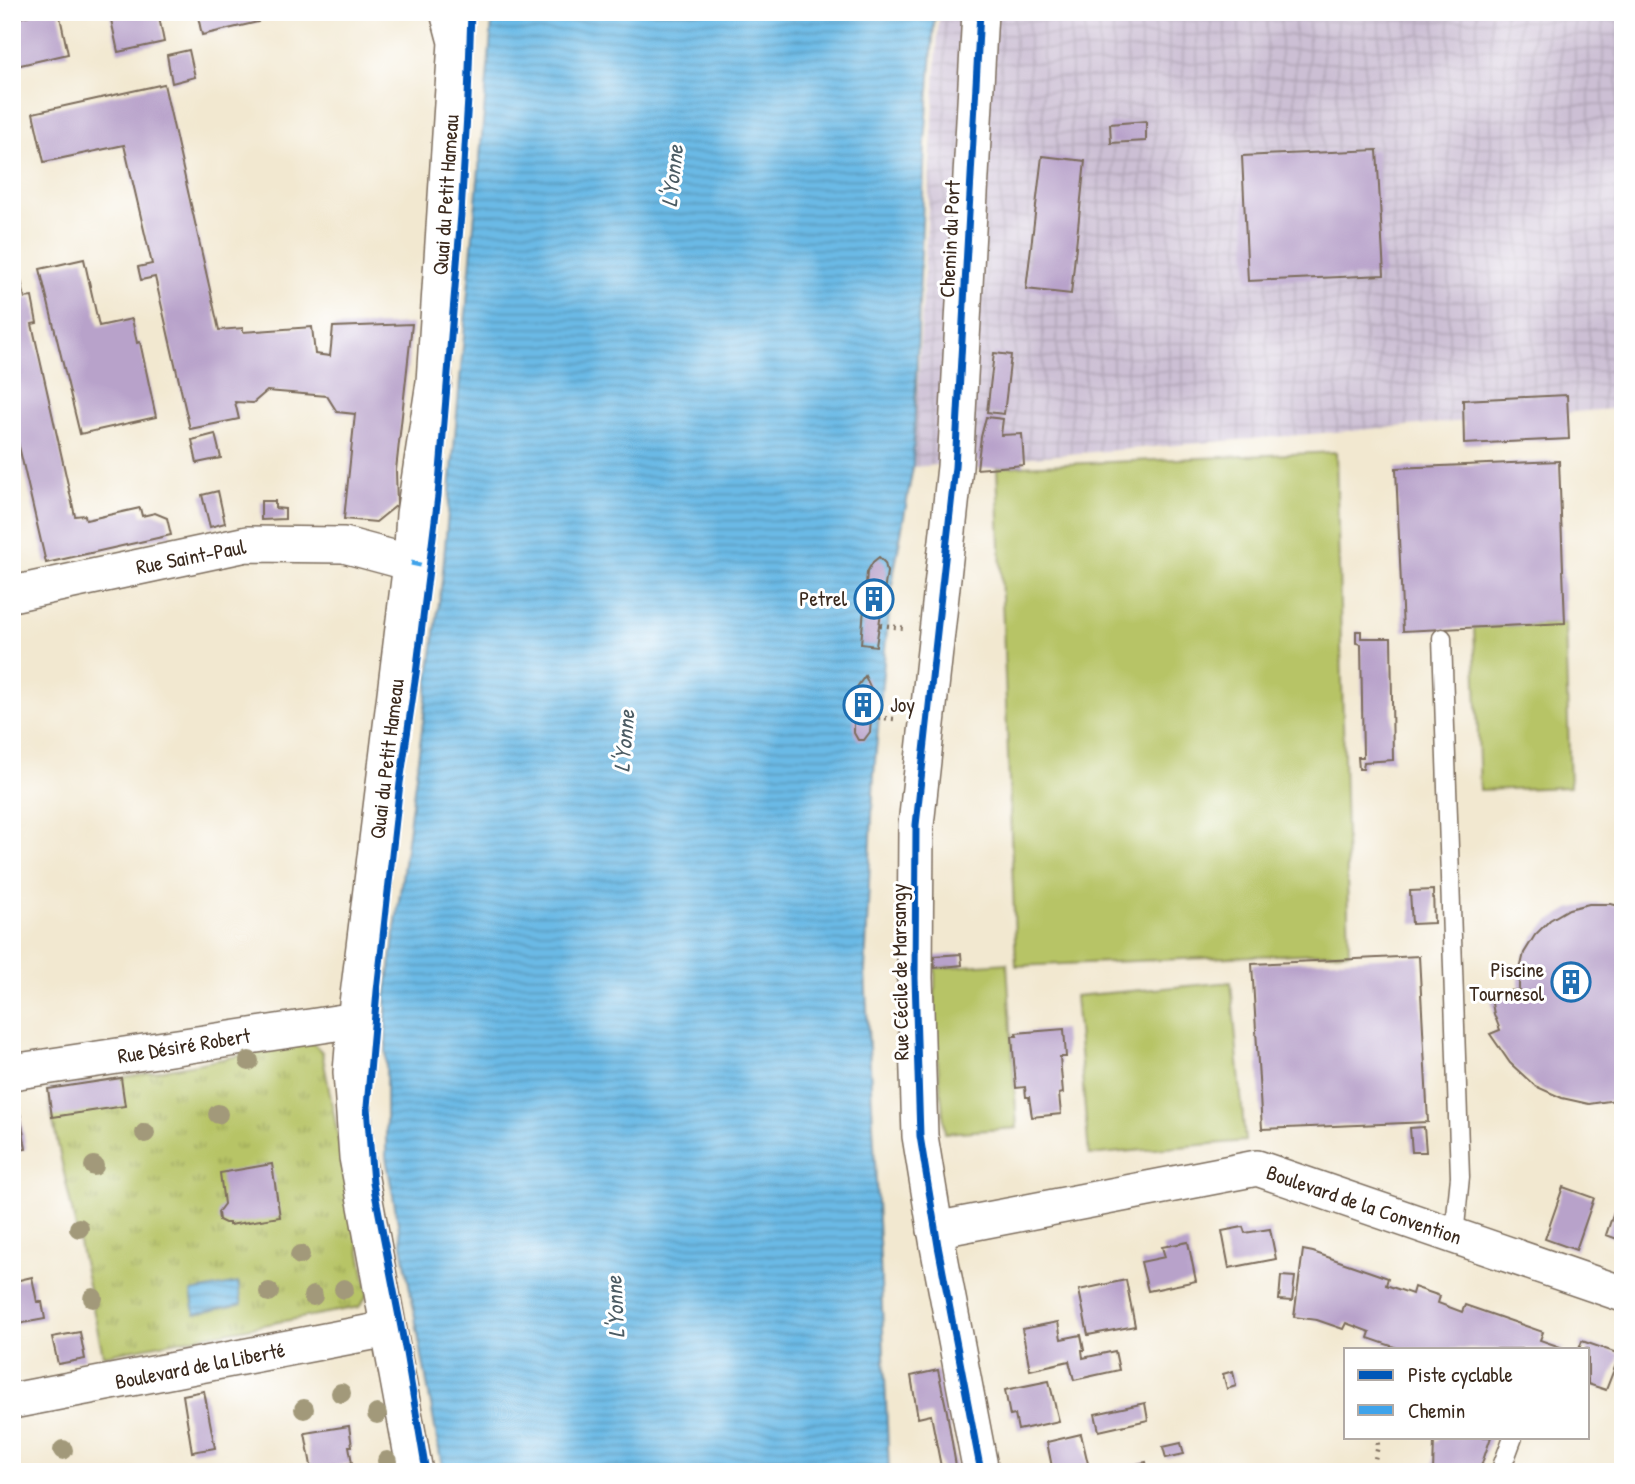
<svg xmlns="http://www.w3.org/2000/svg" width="1635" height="1484" font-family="'Patrick Hand',sans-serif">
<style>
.industrial{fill:url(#industrial-grid)}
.green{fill:#b7c466;stroke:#797742;stroke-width:2}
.park{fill:url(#park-tufts);stroke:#797742;stroke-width:2}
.water{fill:url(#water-rules);stroke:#537282;stroke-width:2}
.building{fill:#b8a2ca}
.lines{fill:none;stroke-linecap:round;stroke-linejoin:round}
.lane-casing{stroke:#7b6c5c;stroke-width:21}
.street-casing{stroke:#7b6c5c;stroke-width:38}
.path{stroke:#7b6c5c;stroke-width:4.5;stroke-dasharray:2 5;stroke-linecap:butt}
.lane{stroke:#fff;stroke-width:18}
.street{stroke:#fff;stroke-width:35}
.quiet{stroke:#3fa3ea;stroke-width:5;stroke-dasharray:10 5;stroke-linecap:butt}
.cycleway-casing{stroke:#fff;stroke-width:11}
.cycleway{stroke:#0057b8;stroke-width:7}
.tree{fill:#a2997a}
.labels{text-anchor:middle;stroke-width:6;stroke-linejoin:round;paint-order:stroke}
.street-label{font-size:21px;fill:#3b2a1e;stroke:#fff}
.poi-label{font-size:21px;fill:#3b2a1e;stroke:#fff;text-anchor:end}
.water-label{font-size:23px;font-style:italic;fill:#4c5c64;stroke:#fff}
</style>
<defs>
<pattern id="industrial-grid" width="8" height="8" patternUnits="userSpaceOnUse" patternTransform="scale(1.75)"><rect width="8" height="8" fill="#ccbfd4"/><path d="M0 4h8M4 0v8" fill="none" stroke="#b0a4b6"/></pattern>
<pattern id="park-tufts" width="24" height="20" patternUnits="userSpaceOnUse" patternTransform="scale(1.75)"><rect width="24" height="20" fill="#b7c466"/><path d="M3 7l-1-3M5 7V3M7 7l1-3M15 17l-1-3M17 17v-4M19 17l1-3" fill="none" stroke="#969f53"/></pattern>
<pattern id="water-rules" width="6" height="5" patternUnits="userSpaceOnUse" patternTransform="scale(1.75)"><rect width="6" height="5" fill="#6bbae6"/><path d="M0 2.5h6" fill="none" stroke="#5997ba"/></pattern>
</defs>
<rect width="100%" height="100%" fill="#fff"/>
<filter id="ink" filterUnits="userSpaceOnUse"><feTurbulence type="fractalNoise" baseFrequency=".0143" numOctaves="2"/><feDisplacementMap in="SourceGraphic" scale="14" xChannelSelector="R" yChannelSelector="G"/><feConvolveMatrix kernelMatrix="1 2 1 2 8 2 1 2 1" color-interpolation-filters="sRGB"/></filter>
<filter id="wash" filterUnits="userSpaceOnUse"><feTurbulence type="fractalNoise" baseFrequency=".00686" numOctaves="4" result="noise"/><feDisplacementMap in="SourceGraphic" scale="28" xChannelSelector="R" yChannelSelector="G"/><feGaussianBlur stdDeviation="1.57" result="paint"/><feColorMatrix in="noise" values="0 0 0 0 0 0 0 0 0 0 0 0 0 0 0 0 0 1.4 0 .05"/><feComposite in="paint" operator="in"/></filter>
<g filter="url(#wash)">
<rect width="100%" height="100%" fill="#f2e8d0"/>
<path class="industrial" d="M939,12H1623V408L913,467Z"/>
<g class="green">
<path d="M1336,452L1349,952L1016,966L997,467Z"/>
<path d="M1565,623L1570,787L1480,790L1474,627Z"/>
<path d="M1007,963L1017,1128L945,1133L935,1034V968Z"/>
<path d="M1231,982L1245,1141L1089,1155L1075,996Z"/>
</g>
<path class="park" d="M312,1042L322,1052L368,1294L359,1307L103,1355L52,1117L48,1089L121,1078Z"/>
<g class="water">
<path d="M493,12H935L925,143L913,467L894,572L885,649L874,773L865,971L880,1259L889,1472H443L386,1157V997L442,580Z"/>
<path d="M238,1283L242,1304L195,1314L191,1292Z"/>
</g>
<g id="blocks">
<g class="building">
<path d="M41,12H59L68,54L12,67V20Z"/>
<path d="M124,12H158L164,42L118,52L110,15Z"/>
<path d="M197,12H256L258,22L202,35Z"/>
<path d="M189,50L195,77L172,83L167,55Z"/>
<path d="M164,84L219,330L243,328V332L312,327L315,354L330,356L333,327L412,324L396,470L397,505L376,522L344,519L355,414L337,412L327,396L267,391L253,403L235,402L239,419L190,429L155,277L141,280L138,267L152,264L124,145L44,162L33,113Z"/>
<path d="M1146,121V141L1111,143L1110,124Z"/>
<path d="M1377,150L1384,275L1248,281L1242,156Z"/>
<path d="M1042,156L1085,161L1071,294L1026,289Z"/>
<path d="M13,245L25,298L32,297L37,323L32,324L75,516L85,515L86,520L140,508L142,516L155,513L167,518L171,535L46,563L12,416Z"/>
<path d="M84,259L99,326L132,319L137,343L140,342L156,417L80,434L40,269Z"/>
<path d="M994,353L1011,355L1004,414L987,412Z"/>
<path d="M1567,395L1569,439L1464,444L1463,400Z"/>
<path d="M986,417L1003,419L1001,435L1022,434L1024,465L977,469L981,437Z"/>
<path d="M215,434L221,458L197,463L192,440Z"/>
<path d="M1559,461L1565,623L1403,631L1396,468Z"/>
<path d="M218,491L225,523L210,527L202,495Z"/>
<path d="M261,501H275V508L285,509V519L261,520Z"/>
<path d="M879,557L885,563L887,572L876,646L861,644L867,572L873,562Z"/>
<path d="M1356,631H1361V638H1391L1393,760L1364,762L1363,769H1359L1358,757H1363L1361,644L1356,643Z"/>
<path d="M865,676L873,693L870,732L864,740H858L854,733V691Z"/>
<path d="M1433,890L1434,923L1412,924L1410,891Z"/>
<path d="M1589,904H1611L1623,907V1099L1589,1104L1562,1098L1535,1086L1510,1063L1490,1034L1500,1030L1494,1014L1490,993L1519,990V974L1524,953L1535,935L1550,920L1569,909Z"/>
<path d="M961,954L962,965L935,968L934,956Z"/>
<path d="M1419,956L1428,1122L1262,1129L1252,964Z"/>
<path d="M1064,1029L1066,1057H1060L1063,1093L1059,1094L1061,1114L1032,1117L1029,1097H1026L1025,1087L1016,1088L1012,1036H1017L1016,1033Z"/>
<path d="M121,1078L125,1106L52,1117L48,1089Z"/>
<path d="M17,1094L26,1149L12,1151V1095Z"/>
<path d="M1424,1127L1426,1152H1412L1410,1128Z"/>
<path d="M272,1164L280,1217L229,1225V1223H225L219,1220L218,1212L224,1204L220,1173Z"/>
<path d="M1563,1187L1594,1198L1576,1250L1545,1239Z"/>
<path d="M1621,1191L1623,1192V1241L1606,1235Z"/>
<path d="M1243,1227L1245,1233L1270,1229L1276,1259L1229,1268L1222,1231Z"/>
<path d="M1188,1242L1196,1281L1148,1291L1141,1262L1165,1257L1162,1247Z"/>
<path d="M1303,1250L1313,1252L1388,1278L1386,1285L1412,1294L1414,1287L1440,1296L1438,1303L1462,1312L1465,1305L1543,1332L1540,1340L1566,1349H1400L1368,1338L1370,1332L1346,1323L1343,1329L1317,1320L1294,1317Z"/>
<path d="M12,1274L15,1281L32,1277L37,1302H42L45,1319L12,1325Z"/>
<path d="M1281,1276L1295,1277L1292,1301L1279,1300Z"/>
<path d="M1126,1280L1135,1326L1088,1335L1079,1290Z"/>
<path d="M1058,1322L1061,1339L1081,1335L1084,1350H1082L1083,1358L1115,1351L1119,1370L1074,1380L1069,1361L1030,1370L1022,1329Z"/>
<path d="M80,1332L85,1359L58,1364L52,1337Z"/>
<path d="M1582,1341L1620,1354L1606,1390L1588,1384V1349H1579Z"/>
<path d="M938,1370L947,1412L957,1472H942L931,1415L918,1418L911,1376Z"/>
<path d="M1233,1371L1236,1386L1227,1389L1223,1374Z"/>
<path d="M1049,1381L1059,1421L1018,1430L1015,1415L1010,1416L1005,1390Z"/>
<path d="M204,1391L215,1448L192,1452L183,1395Z"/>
<path d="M1145,1403L1148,1420L1099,1431L1095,1414Z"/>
<path d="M349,1426L352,1446H349L352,1463L312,1471L305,1433Z"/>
<path d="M1081,1434L1090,1472H1053L1047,1442Z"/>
<path d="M1439,1437H1491L1479,1472H1433L1434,1441L1437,1442Z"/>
<path d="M1181,1443L1184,1454L1166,1458L1163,1447Z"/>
<path d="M1146,1462L1148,1472H1104V1471Z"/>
</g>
</g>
</g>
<g filter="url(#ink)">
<use href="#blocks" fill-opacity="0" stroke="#7b6c5c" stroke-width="2"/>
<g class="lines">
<g class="lane-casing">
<g id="lane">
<path d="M1442,638L1460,1177L1454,1236"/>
<path d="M1500,1472L1513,1437"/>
</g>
</g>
<g class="street-casing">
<g id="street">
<path d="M980,12L955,467L916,825L915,978L920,1136L938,1246L981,1472"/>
<path d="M12,594L247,544L344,545L411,563"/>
<path d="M12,1072L356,1020"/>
<path d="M935,1230L1257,1168L1623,1294"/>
<path d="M12,1401L388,1329"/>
<path d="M415,1472L357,1157L351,1072L356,1012L411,563L414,514L434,382L456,42L448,12"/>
</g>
</g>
<g class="path">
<path d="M880,625L905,628"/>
<path d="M871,717L895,719"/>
<path d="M1372,1472L1378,1446L1377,1437"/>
</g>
<use href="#lane" class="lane"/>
<use href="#street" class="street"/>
<path class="quiet" d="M411,563L429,567"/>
<g class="cycleway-casing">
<g id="cycleway">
<path d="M980,12L955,467L916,825L915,978L920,1136L938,1246L981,1472"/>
<path d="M426,1472L406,1353L373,1183L367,1107L377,991L400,783L416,674L438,496L461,214L468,98L471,12"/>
</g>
</g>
<use href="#cycleway" class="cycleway"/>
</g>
<g class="tree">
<circle cx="249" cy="1061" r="10"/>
<circle cx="218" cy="1114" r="10"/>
<circle cx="145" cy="1133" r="10"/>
<circle cx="94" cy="1166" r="10"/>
<circle cx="79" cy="1228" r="10"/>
<circle cx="300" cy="1255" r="10"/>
<circle cx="344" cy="1289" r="10"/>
<circle cx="269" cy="1292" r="10"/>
<circle cx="313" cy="1296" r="10"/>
<circle cx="93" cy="1298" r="10"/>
<circle cx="341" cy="1393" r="10"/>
<circle cx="304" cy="1409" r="10"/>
<circle cx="377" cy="1414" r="10"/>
<circle cx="63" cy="1450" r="10"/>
<circle cx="387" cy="1461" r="10"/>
</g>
</g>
<defs>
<g id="building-ring" transform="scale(2.0125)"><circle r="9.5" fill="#fff" stroke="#1f6fb2" stroke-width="1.5"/><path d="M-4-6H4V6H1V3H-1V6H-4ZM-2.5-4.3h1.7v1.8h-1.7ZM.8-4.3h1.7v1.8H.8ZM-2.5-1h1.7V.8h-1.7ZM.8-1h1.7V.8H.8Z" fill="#1f6fb2"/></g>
</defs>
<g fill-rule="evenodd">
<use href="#building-ring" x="874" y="599"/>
<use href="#building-ring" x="863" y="705"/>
<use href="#building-ring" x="1571" y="982"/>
</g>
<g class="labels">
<g class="street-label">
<text transform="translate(446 195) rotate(-86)" y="7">Quai du Petit Hameau</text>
<text transform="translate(950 239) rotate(-87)" y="7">Chemin du Port</text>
<text transform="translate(191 557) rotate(-11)" y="7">Rue Saint-Paul</text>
<text transform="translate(387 759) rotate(-83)" y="7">Quai du Petit Hameau</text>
<text transform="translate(900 972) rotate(-91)" y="7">Rue Cécile de Marsangy</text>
<text transform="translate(184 1046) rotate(-9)" y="7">Rue Désiré Robert</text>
<text transform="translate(1364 1205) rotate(19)" y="7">Boulevard de la Convention</text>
<text transform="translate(200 1366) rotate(-11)" y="7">Boulevard de la Liberté</text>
</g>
<g class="poi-label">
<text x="847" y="606">Petrel</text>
<text x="890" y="712" text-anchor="start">Joy</text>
<text x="1544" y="977">Piscine<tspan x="1544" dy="24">Tournesol</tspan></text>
</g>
<g class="water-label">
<text transform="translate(672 176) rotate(-84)" y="8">L'Yonne</text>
<text transform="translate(624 741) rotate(-85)" y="8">L'Yonne</text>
<text transform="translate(615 1307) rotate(-93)" y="8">L'Yonne</text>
</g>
</g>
<rect width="1635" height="1484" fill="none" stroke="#fff" stroke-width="42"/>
<rect x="1344" y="1348" width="245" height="91" fill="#ffffff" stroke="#b1aaa5" stroke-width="2"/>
<rect x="1358" y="1370" width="35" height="10" fill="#0057b8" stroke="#b1aaa5" stroke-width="2"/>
<text x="1408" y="1382" font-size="21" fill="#3b2a1e">Piste cyclable</text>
<rect x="1358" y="1405" width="35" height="10" fill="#3fa3ea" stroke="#b1aaa5" stroke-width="2"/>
<text x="1408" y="1418" font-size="21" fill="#3b2a1e">Chemin</text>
</svg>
